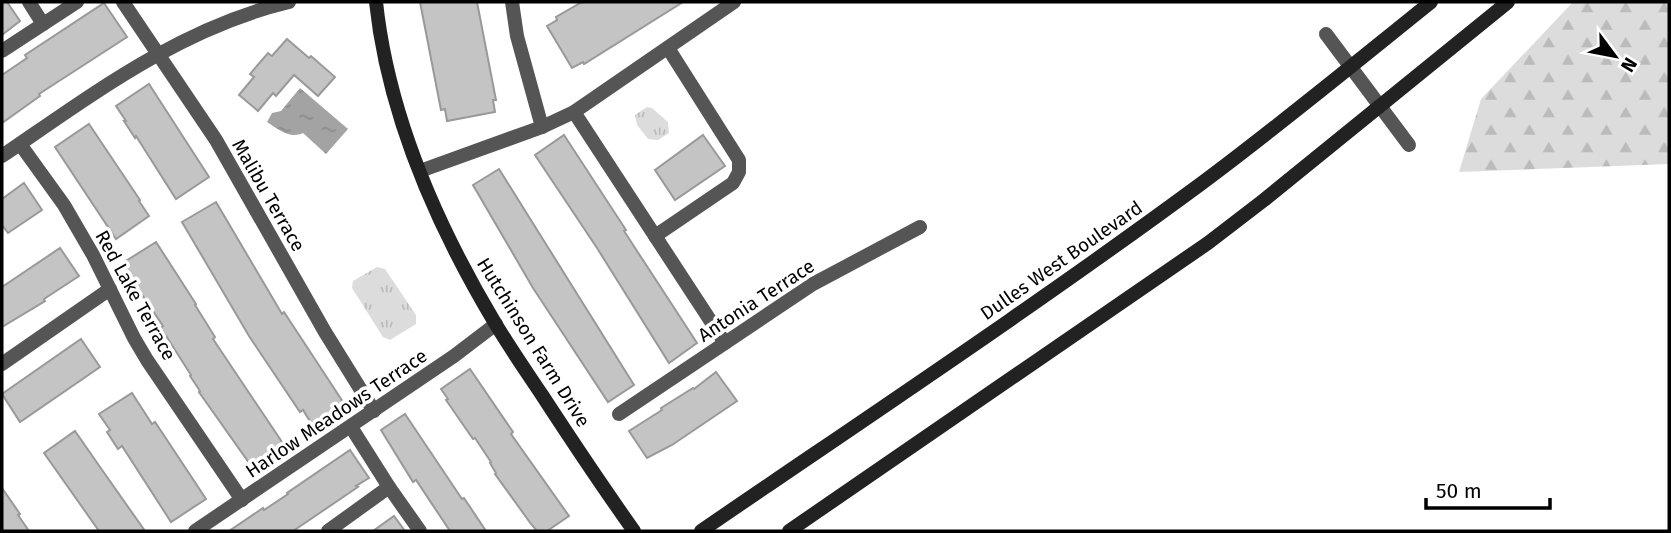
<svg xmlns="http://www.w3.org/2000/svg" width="1671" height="533" font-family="'Fira Sans',sans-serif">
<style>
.forest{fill:url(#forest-firs)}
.park{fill:url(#park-tufts)}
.water{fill:url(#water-ripples)}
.building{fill:#c4c4c4;stroke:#999;stroke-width:2}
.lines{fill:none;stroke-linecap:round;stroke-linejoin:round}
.street{stroke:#555;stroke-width:14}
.secondary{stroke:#222;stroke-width:14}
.labels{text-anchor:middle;stroke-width:7;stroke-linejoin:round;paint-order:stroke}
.street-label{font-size:19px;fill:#000;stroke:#fff}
</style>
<defs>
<pattern id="forest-firs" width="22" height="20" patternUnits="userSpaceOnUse" patternTransform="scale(1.75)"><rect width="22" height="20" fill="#dcdcdc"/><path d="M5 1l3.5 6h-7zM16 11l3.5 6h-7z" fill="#bbb"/></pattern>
<pattern id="park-tufts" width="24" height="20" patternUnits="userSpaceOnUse" patternTransform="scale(1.75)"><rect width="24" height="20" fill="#dcdcdc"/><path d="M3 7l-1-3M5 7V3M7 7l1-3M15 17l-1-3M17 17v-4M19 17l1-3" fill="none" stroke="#bbb"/></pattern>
<pattern id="water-ripples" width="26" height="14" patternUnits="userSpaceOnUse" patternTransform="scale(1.75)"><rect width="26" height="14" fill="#a3a3a3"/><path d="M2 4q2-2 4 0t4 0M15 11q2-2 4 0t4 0" fill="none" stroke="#8b8b8b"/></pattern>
</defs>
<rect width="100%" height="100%" fill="#fff"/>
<path class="forest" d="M1573,2H1669V164L1459,172L1481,99Z"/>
<g class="park">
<path d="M647,107L652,108L668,122L669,133L658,140L648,139L637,125L635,115Z"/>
<path d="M377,267L385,269L416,315V324L390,340L383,337L352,288L353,281Z"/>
</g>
<path class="water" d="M300,88L348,129L326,154L303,133C290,139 279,130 267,122L272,113L281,111Z"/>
<g class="building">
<path d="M2,2H7L20,21L2,35Z"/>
<path d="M420,2H477L496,100H493L495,112L447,121L445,109L441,110Z"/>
<path d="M582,2H683L584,64L583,62L572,68L547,26L557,20L556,17Z"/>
<path d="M104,3L127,37L39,94L40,96L2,123V75L27,58L25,55Z"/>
<path d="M287,39L309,58L311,56L335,77L318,96L294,75L276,96L273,93L258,111L239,95L254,77L250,74L268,53L272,56Z"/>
<path d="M149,84L209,177L176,199L136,136L135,138L124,121H126L116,106Z"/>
<path d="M89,124L140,200L139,201L149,216L116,239L55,147Z"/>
<path d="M564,135L626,230L624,231L697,343L669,363L597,248L535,155Z"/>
<path d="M703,135L725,166L675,200L655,170Z"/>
<path d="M499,169L634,385L608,402L533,288L473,185Z"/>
<path d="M24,183L42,210L8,233L2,225V199Z"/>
<path d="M216,202L282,314L284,312L345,405L313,426L303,410L300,412L249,336L182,222Z"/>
<path d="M156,242L196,304L195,305L215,337L213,339L284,445L252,467L199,392L200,391L190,376L191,375L161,328L163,326L121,264Z"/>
<path d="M60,248L79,276L44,299L45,301L2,327V287Z"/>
<path d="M81,339L100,367L20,422L2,394Z"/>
<path d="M470,369L513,432L511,434L569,516L547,531H537L531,524L495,474L496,473L490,463L491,462L475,438L473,439L446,400L448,399L441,389Z"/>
<path d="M716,372L737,401L672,445L647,458L629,431L662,410L661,408L693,388L694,389Z"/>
<path d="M132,393L152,424L155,422L206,499L171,522L122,446L118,449L107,432L110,430L99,414Z"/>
<path d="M405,414L462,499L464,498L486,531H450L416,480L413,482L381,430Z"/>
<path d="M75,431L100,467L145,531H99L44,453Z"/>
<path d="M350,450L369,478L356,486L358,487L293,531H229L263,508L264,510L288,494L287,493Z"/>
<path d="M2,488L20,514L18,515L29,531H2Z"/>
<path d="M394,516L405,531H373Z"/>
</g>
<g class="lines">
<g class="street">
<path d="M29,2L43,24"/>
<path d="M123,2L216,140L325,332L374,411"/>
<path d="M512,2L517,36L542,127"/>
<path d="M1326,34L1409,145"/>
<path d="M2,51L77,2"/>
<path d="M574,112L725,343"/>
<path d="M20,144L64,205L93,255L134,338L147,360L242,500"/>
<path d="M2,156C93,94 180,28 289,2"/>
<path d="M420,171L542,127L574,112L734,2"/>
<path d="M655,236L733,183L739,172V160L668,48"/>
<path d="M2,364L110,289"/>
<path d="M619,414L813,284L920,227"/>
<path d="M351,427L389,487L420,531"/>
<path d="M195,531L454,356L496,324"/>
<path d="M328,531L389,487"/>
</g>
<g class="secondary">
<path d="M376,2C388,115 437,226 495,323C510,348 526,371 542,395C572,441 602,486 634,531"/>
<path d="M701,531C869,416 1038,304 1202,183C1280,125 1355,63 1431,2"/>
<path d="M789,531L1208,243L1264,200L1508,2"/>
</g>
</g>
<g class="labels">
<g class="street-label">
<text transform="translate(269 195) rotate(60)" y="7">Malibu Terrace</text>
<text transform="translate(1061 260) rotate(-35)" y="7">Dulles West Boulevard</text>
<text transform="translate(136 295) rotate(61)" y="7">Red Lake Terrace</text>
<text transform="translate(756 300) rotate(-33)" y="7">Antonia Terrace</text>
<text transform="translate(534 342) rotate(58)" y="7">Hutchinson Farm Drive</text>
<text transform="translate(336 413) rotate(-34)" y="7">Harlow Meadows Terrace</text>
</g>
</g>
<rect width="1671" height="533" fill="none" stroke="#000000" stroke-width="7"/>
<g transform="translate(1615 56) rotate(122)" stroke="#ffffff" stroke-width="5" paint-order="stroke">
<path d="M0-5L12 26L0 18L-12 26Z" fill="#000000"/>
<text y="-10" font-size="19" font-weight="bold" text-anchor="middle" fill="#000000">N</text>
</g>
<path d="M1426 498v10h124v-10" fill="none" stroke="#000000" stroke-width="3.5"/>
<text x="1436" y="498" font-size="21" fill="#000000" stroke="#ffffff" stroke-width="5" paint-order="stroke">50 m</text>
</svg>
